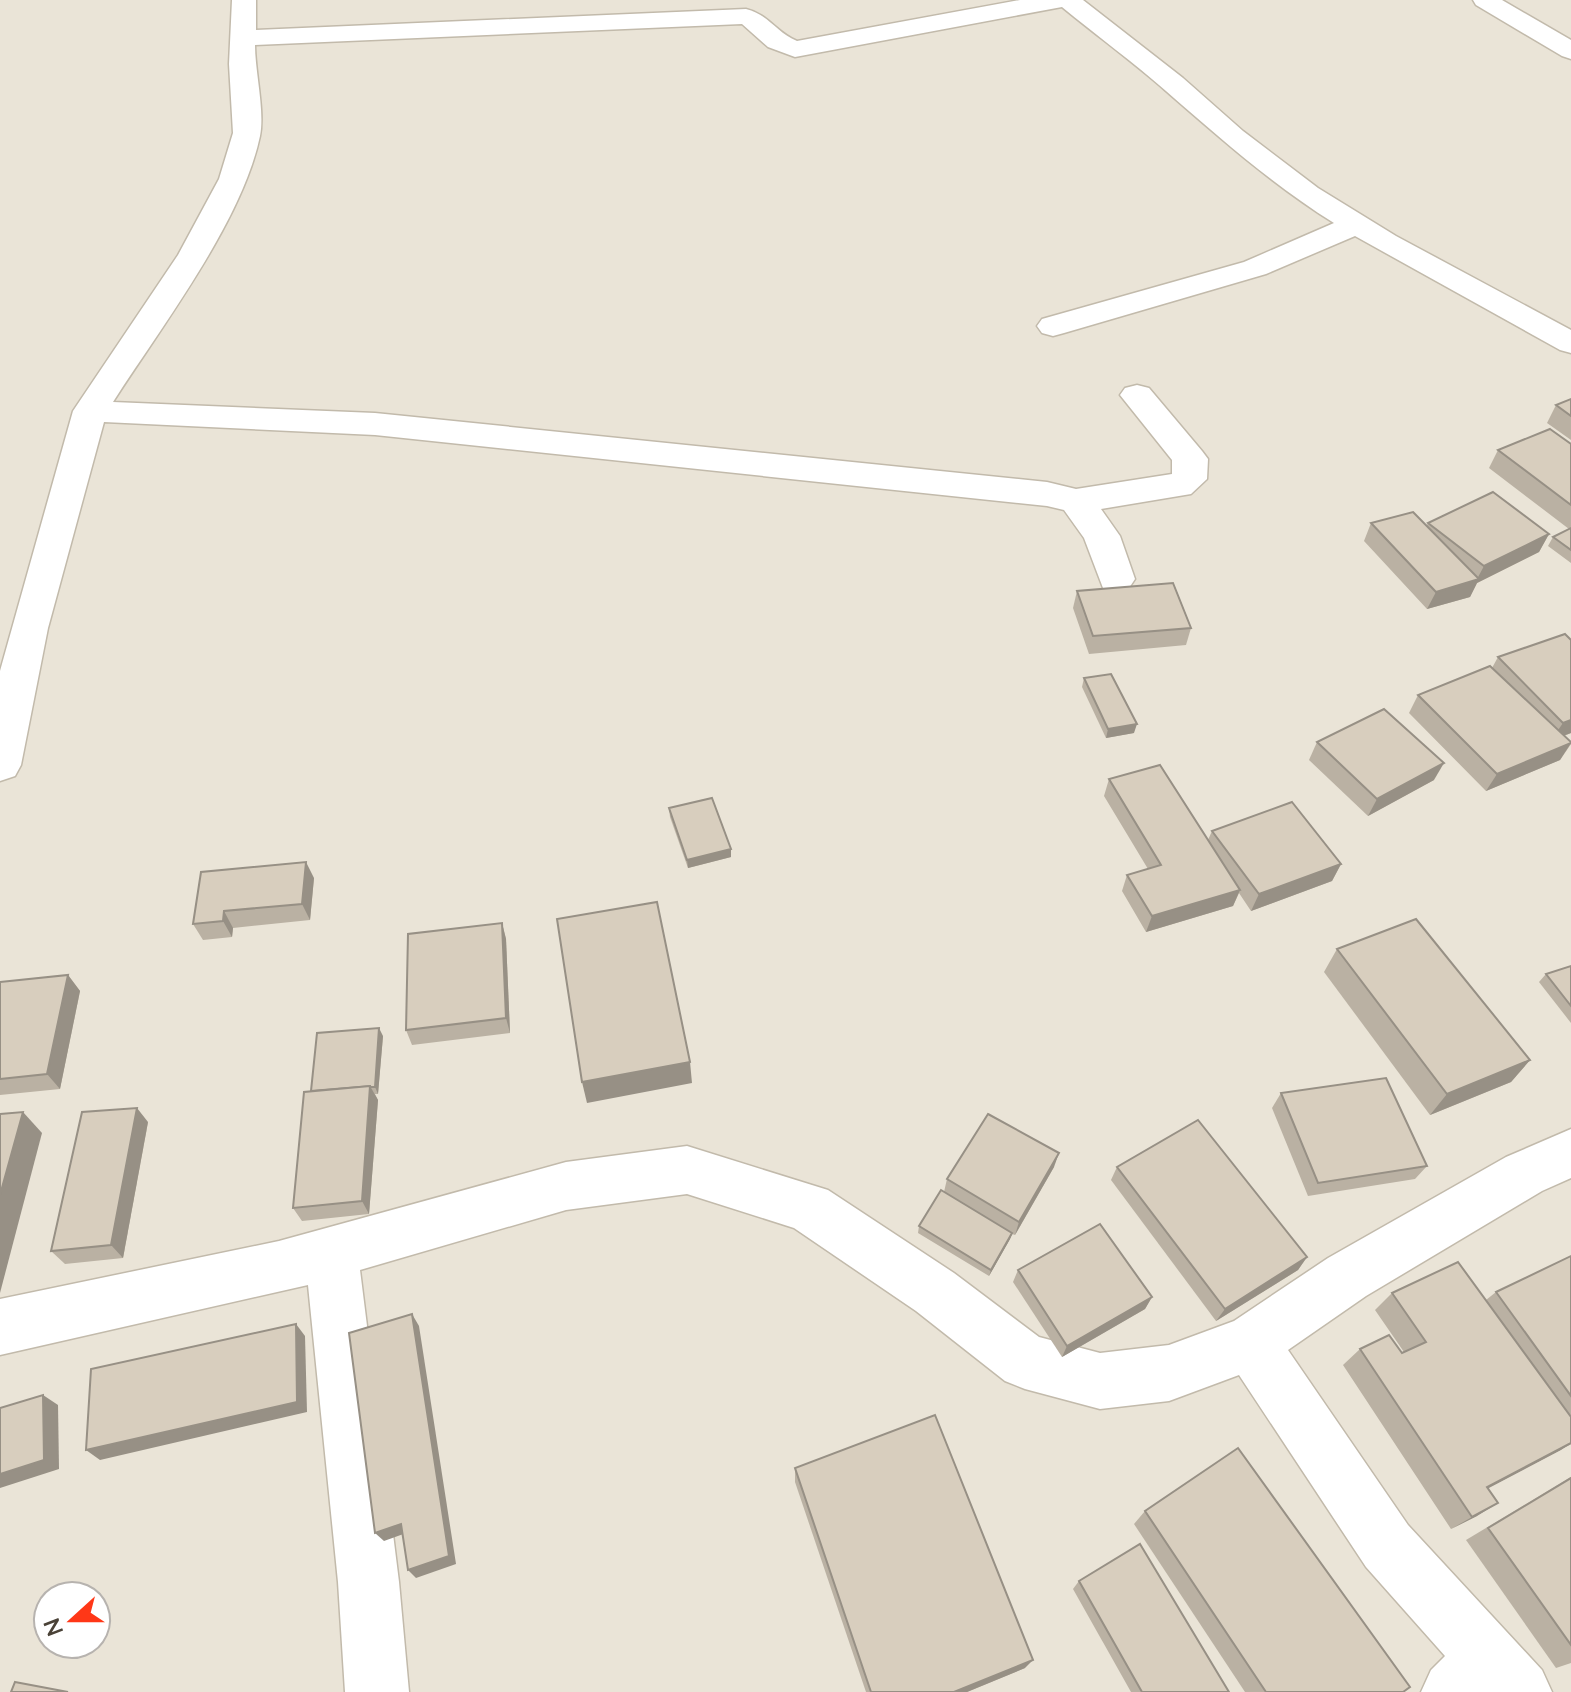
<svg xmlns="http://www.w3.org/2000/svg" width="1571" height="1692" font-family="Lato,sans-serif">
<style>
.residential{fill:#eae4d7;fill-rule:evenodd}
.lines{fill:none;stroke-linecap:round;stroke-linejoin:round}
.minor-casing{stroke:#c2baab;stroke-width:3}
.minor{fill:#fff;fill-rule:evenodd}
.wall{fill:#bab1a3}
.shaded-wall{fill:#979085}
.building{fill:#d8cebe;stroke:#979085;stroke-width:2}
</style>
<rect width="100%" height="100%" fill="#f6f2e9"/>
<path class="residential" d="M0,0H1571V1692H0ZM48,1596H96V1644H48Z"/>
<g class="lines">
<g class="minor-casing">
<g id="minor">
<path d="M232,0H256V30L746,9C768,14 777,33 797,41L1020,0H1083L1183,78L1243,131L1318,188L1396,236L1571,330V353L1560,350L1355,236L1266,274L1064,333L1053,336L1042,333L1037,326L1042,319L1244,262L1334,223C1273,185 1220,138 1166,91C1133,62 1096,35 1062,7L795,57L768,47L742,24L255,45C255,72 265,111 260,136C242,222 161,327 113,402L375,413L1047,482L1076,489L1172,474V460L1120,395L1125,388L1137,385L1149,388L1202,451L1208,459L1207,479L1191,494L1101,509L1120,536L1135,579L1129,588L1116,592L1103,588L1084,538L1064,510L1047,506L375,435L104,422L48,628L21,765L15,776L0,781V671L73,411L178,255L219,179L233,133L229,64Z"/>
<path d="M1473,0H1502L1571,40V59L1562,56L1476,5Z"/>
<path d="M1571,1129V1178L1542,1191L1366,1296L1288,1350L1408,1525L1542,1670L1552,1692H1421L1431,1670L1445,1656L1366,1567L1239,1375L1169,1401L1100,1409L1025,1389L1005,1381L916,1311L794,1228L687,1194L566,1210L360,1270L399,1582L409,1692H345L338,1582L308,1285L0,1355V1299L279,1241L566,1162L687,1146L828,1190L954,1273L1039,1337L1100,1353L1169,1345L1234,1321L1328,1258L1506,1157Z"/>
</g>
</g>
<use href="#minor" class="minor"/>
</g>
<g class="wall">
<path d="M1571,399V440L1547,423L1556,405Z"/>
<path d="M1571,444V563L1548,546L1553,537L1569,529L1489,468L1498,450Z"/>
<path d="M1371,523L1427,525L1428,523L1549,534L1539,552L1477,583L1470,597L1427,609L1364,541Z"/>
<path d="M1077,591L1191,628L1186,645L1089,654L1073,608Z"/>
<path d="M1565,634L1571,733L1564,736L1571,742V744L1560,760L1486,791L1409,713L1418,695L1492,668L1498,657Z"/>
<path d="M1084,678L1134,733L1106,738L1082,687Z"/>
<path d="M1317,742L1434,780L1368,816L1309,760Z"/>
<path d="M1109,779L1208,840L1212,831L1341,864L1332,881L1251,911L1239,893L1233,906L1146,932L1122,891L1127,875L1148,869L1104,796Z"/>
<path d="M669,808L731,849V857L688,868L670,817Z"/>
<path d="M201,872L314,878L310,920L233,928L232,937L203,940L193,924Z"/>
<path d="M502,923L506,939L510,1033L412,1045L406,1030Z"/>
<path d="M1337,949L1530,1060L1511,1082L1430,1115L1324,972Z"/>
<path d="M1571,966V1023L1539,982L1546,974Z"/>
<path d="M68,975L80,991L60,1089L0,1095V982Z"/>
<path d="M383,1036L378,1094H375L378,1100L369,1214L302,1221L293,1208L311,1091Z"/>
<path d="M1281,1093L1427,1166L1415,1179L1308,1196L1272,1108Z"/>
<path d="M148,1122L123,1258L65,1264L51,1251Z"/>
<path d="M1054,1167L1015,1235L1012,1234L1010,1239L989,1276L918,1233L919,1226L944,1192L947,1179Z"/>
<path d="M1117,1167L1307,1257L1298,1270L1216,1321L1111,1180Z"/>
<path d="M1571,1256V1444L1488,1488L1477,1516L1451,1529L1343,1365L1360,1349L1402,1353L1404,1352L1375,1310L1392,1293L1486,1300L1496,1292Z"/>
<path d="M1018,1270L1152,1297L1145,1309L1062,1357L1013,1282Z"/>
<path d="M795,1468L1025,1668L967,1692H866L795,1482Z"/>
<path d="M1571,1477V1663L1556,1668L1466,1540Z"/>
<path d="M1145,1511L1403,1692H1245L1134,1524Z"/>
<path d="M1079,1581L1229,1692H1131L1073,1589Z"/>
</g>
<g class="shaded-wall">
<path d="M1549,534L1539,552L1477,583L1470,597L1427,609L1436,592L1477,579L1484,566Z"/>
<path d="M1571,720V733L1551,740L1563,723Z"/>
<path d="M1137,724L1134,733L1106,738L1108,729Z"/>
<path d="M1571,743L1560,760L1486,791L1497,774Z"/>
<path d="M1444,763L1434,780L1368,816L1377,799Z"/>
<path d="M731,849V857L688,868L687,860Z"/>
<path d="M306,862L314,878L310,920L302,904Z"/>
<path d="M1341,864L1332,881L1251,911L1259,894Z"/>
<path d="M1240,890L1233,906L1146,932L1152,916Z"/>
<path d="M224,911L233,928L232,937L223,921Z"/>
<path d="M502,923L506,939L510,1033L506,1018Z"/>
<path d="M68,975L80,991L60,1089L47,1074Z"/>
<path d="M379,1028L383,1036L378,1094L375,1087Z"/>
<path d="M1530,1060L1511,1082L1430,1115L1447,1094Z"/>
<path d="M690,1062L692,1083L587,1103L582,1082Z"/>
<path d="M370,1086L378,1100L369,1214L362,1201Z"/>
<path d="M137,1108L148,1122L123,1258L111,1245Z"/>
<path d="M23,1112L42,1133L0,1293V1195Z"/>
<path d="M1059,1153L1054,1167L1015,1235L1019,1222Z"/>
<path d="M1012,1233L1010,1239L989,1276L991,1270Z"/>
<path d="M1307,1257L1298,1270L1216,1321L1225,1309Z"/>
<path d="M1152,1297L1145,1309L1062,1357L1067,1346Z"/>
<path d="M412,1314L419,1326L456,1564L416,1578L408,1570Z"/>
<path d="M296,1324L305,1336L307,1412L100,1460L86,1450Z"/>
<path d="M43,1395L58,1405L59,1469L0,1488V1474Z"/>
<path d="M1571,1443L1561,1450L1466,1500L1487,1487Z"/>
<path d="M1498,1503L1477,1516L1451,1529L1472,1517Z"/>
<path d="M401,1524L409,1532L384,1541L375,1533Z"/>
<path d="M1033,1660L1025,1668L967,1692H954Z"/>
</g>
<g class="building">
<path d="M1571,399V416L1556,405Z"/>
<path d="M1550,429L1571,444V505L1498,450Z"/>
<path d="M1493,492L1549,534L1484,566L1428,523Z"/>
<path d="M1413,512L1479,579L1436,592L1371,523Z"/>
<path d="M1571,528V550L1553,537Z"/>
<path d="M1173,583L1191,628L1093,636L1077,591Z"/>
<path d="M1565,634L1571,640V720L1563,723L1498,657Z"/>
<path d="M1490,666L1571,742V743L1497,774L1418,695Z"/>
<path d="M1111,674L1137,724L1108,729L1084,678Z"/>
<path d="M1384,709L1444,763L1377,799L1317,742Z"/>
<path d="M1160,765L1240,890L1152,916L1127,875L1161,865L1109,779Z"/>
<path d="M712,798L731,849L687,860L669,808Z"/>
<path d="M1292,802L1341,864L1259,894L1212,831Z"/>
<path d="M306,862L302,904L224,911L223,921L193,924L201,872Z"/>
<path d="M657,902L690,1062L582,1082L557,919Z"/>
<path d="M1416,919L1530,1060L1447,1094L1337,949Z"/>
<path d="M502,923L506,1018L406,1030L408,934Z"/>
<path d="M1571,966V1006L1546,974Z"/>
<path d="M68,975L47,1074L0,1079V982Z"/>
<path d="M379,1028L375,1087H370V1086L311,1091L317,1033Z"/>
<path d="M1386,1078L1427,1166L1318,1183L1281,1093Z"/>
<path d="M370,1086L362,1201L293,1208L304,1092Z"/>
<path d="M137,1108L111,1245L51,1251L82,1112Z"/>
<path d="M23,1112L0,1195V1114Z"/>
<path d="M988,1114L1059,1153L1019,1222L947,1179Z"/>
<path d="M1198,1120L1307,1257L1225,1309L1117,1167Z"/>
<path d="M941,1190L1012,1233L991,1270L919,1226Z"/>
<path d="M1100,1224L1152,1297L1067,1346L1018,1270Z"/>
<path d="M1571,1256V1396L1496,1292Z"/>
<path d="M1458,1262L1571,1417V1443L1487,1487L1498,1503L1472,1517L1360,1349L1389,1335L1402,1353L1426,1342L1392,1293Z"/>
<path d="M412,1314L449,1556L408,1570L401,1524L375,1533L349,1333Z"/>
<path d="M296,1324L297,1402L86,1450L91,1369Z"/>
<path d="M43,1395L44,1460L0,1474V1408Z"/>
<path d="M935,1415L1033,1660L954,1692H871L795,1468Z"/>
<path d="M1238,1448L1410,1687L1403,1692H1266L1145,1511Z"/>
<path d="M1571,1478V1645L1488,1528Z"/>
<path d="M1140,1544L1229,1692H1142L1079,1581Z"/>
<path d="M15,1682L68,1692H11Z"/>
</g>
<g transform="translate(72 1620) rotate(249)"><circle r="38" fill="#ffffff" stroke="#b7b3af" stroke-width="2"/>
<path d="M0-6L14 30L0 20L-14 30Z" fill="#ff3717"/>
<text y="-12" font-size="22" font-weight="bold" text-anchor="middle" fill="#4a4237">N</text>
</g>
</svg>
